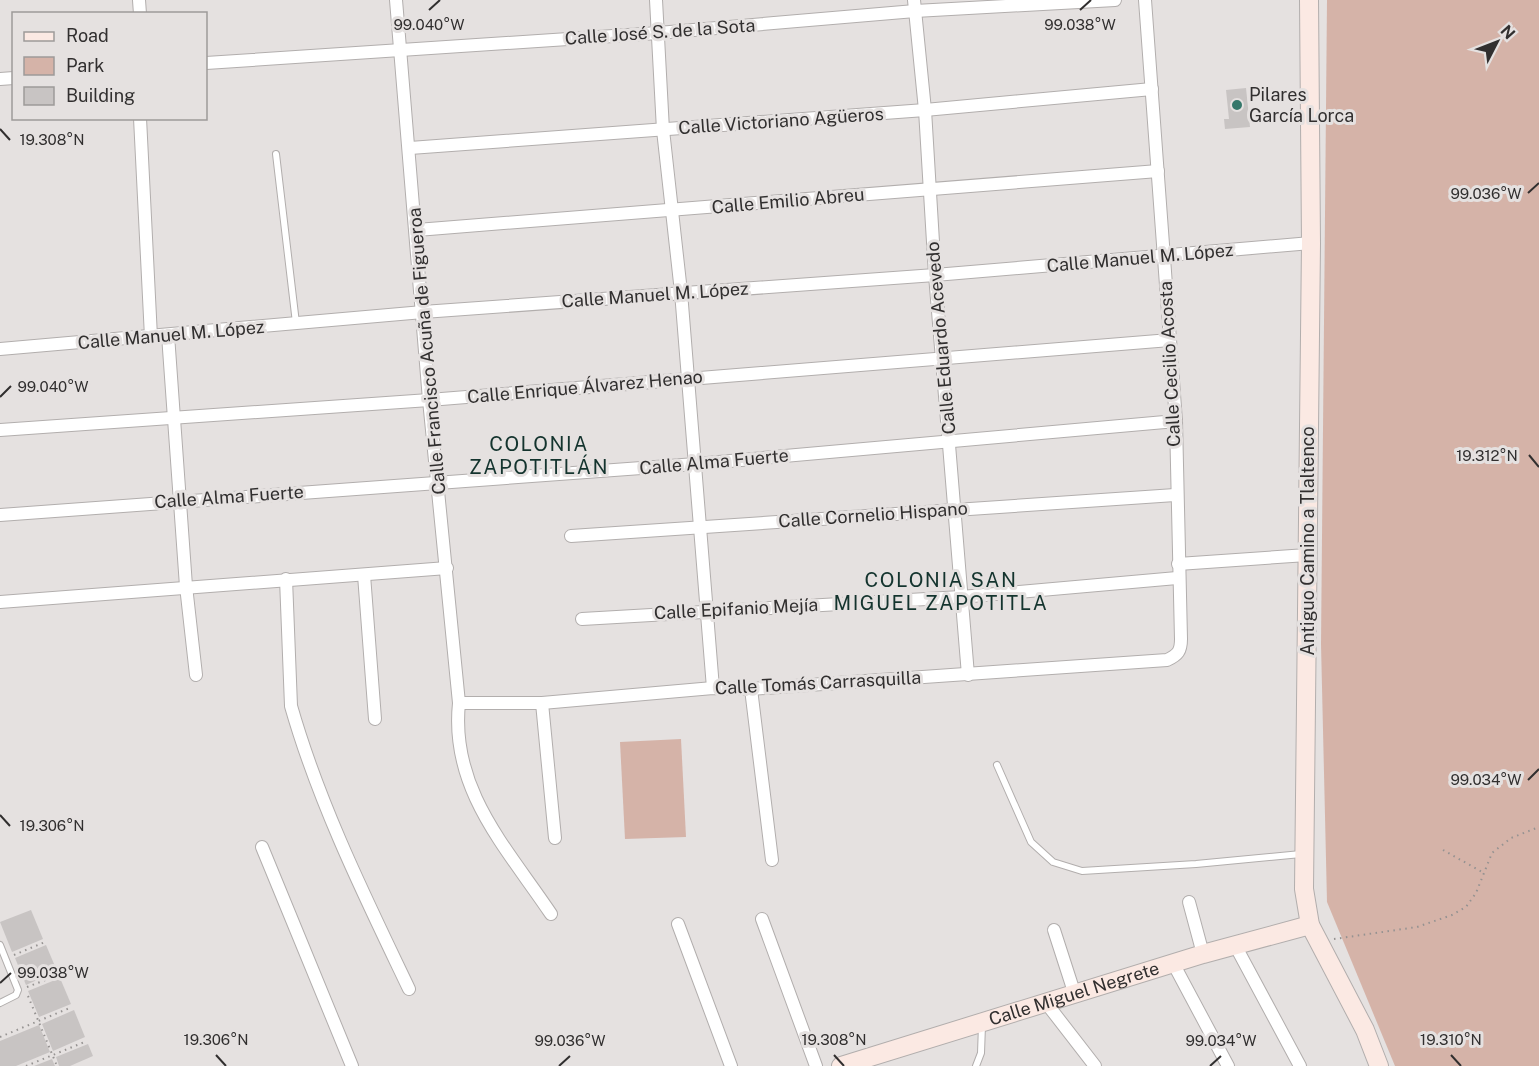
<svg xmlns="http://www.w3.org/2000/svg" width="1539" height="1066" font-family="'Public Sans',sans-serif">
<style>
.green{fill:#d5b3a8}
.building{fill:#c8c4c3}
.lines{fill:none;stroke-linecap:round;stroke-linejoin:round}
.lane-casing{stroke:#b2aead;stroke-width:8}
.street-casing{stroke:#b2aead;stroke-width:14}
.secondary-casing{stroke:#b2aead;stroke-width:20}
.path{stroke:#959291;stroke-width:2;stroke-dasharray:1.5 4.5;stroke-linecap:butt}
.lane{stroke:#fff;stroke-width:6}
.street{stroke:#fff;stroke-width:12}
.secondary{stroke:#fbe9e3;stroke-width:18}
.ticks{fill:none;stroke:#312f2f;stroke-width:2}
.poi-dot{fill:#35786b;stroke:#e5e1e0;stroke-width:2}
.labels{text-anchor:middle;stroke-width:6;stroke-linejoin:round;paint-order:stroke}
.street-label{font-size:18px;fill:#312f2f;stroke:#e5e1e0}
.poi-label{font-size:18px;fill:#312f2f;stroke:#e5e1e0;text-anchor:start}
.neighbourhood-label{font-size:20px;letter-spacing:1.5px;fill:#14342e;stroke:#e5e1e0}
.ticks-label{font-size:15px;text-anchor:middle;fill:#312f2f;stroke:#e5e1e0;stroke-width:6;stroke-linejoin:round;paint-order:stroke}
</style>
<rect width="100%" height="100%" fill="#e5e1e0"/>
<g class="green">
<path d="M1327,0H1539V1066H1395L1327,902L1321,644Z"/>
<path d="M681,739L686,837L625,839L620,742Z"/>
</g>
<g class="building">
<path d="M1246,88L1250,127L1225,129L1224,119H1229L1226,90Z"/>
<path d="M31,910L43,939L12,952L0,922Z"/>
<path d="M46,945L57,971L26,985L15,958Z"/>
<path d="M60,978L71,1004L39,1017L28,991Z"/>
<path d="M74,1010L85,1037L53,1051L42,1024Z"/>
<path d="M39,1025L50,1052L16,1066H0V1041Z"/>
<path d="M88,1044L93,1056L70,1066H59L56,1057Z"/>
<path d="M52,1059L55,1066H34Z"/>
</g>
<g class="lines">
<g class="lane-casing">
<g id="lane">
<path d="M276,154L296,323"/>
<path d="M997,765L1031,842L1053,862L1082,871L1196,864L1301,854"/>
<path d="M0,945L18,990L16,995L0,1003"/>
<path d="M976,1066L981,1053L982,1025"/>
</g>
</g>
<g class="street-casing">
<g id="street">
<path d="M139,0L140,14"/>
<path d="M396,0L429,400L459,703C450,789 506,847 551,914"/>
<path d="M656,0L663,130L681,292L713,688"/>
<path d="M914,0L925,110L935,275L968,675"/>
<path d="M206,63L658,33L915,11L1115,0"/>
<path d="M0,79L14,78"/>
<path d="M140,118L151,337"/>
<path d="M410,148L925,110L1152,89"/>
<path d="M417,230L1158,171"/>
<path d="M168,335L186,586L196,675"/>
<path d="M0,349L423,312L935,275L1311,243"/>
<path d="M0,430L429,400L1170,340"/>
<path d="M0,515L696,464L1176,421"/>
<path d="M571,536L1175,495"/>
<path d="M1178,564L1307,555"/>
<path d="M364,575L375,719"/>
<path d="M286,579L291,706C319,804 365,897 409,989"/>
<path d="M0,602L447,568"/>
<path d="M582,619L961,597L1177,578"/>
<path d="M751,689L772,860"/>
<path d="M459,703H542L713,688L751,689L1167,660C1178,655 1181,651 1181,639L1176,421L1145,0"/>
<path d="M542,703L555,838"/>
<path d="M262,847L352,1066"/>
<path d="M1189,902L1203,954"/>
<path d="M762,919L816,1066"/>
<path d="M678,924L731,1066"/>
<path d="M1054,930L1075,995"/>
<path d="M1235,945L1300,1066"/>
<path d="M1173,963L1228,1066"/>
<path d="M1047,1004L1095,1066"/>
</g>
</g>
<g class="secondary-casing">
<g id="secondary">
<path d="M1309,0L1311,243L1304,889L1310,925L1365,1030L1379,1066"/>
<path id="s1" d="M841,1066L1203,954L1310,925"/>
</g>
</g>
<g class="path">
<path d="M1443,850L1484,873"/>
<path d="M1334,939L1417,927L1452,915L1466,907L1476,893L1492,853L1511,838L1539,827"/>
<path d="M14,955L45,942"/>
<path d="M27,987L59,975"/>
<path d="M28,996L57,1066"/>
<path d="M0,1037L72,1007"/>
<path d="M26,1066L87,1041"/>
</g>
<use href="#lane" class="lane"/>
<use href="#street" class="street"/>
<use href="#secondary" class="secondary"/>
</g>
<path class="ticks" d="M429,10L440,0M1080,10L1091,0M0,129L10,140M1528,193L1539,183M0,397L11,386M1529,455L1539,467M1528,780L1539,769M0,815L10,826M0,983L11,973M216,1055L226,1066M834,1055L844,1066M1451,1055L1461,1066M559,1066L570,1056M1210,1066L1221,1056"/>
<circle class="poi-dot" cx="1237" cy="105" r="6"/>
<g class="labels">
<g class="street-label">
<text transform="translate(660 32) rotate(-4)" y="6">Calle José S. de la Sota</text>
<text transform="translate(781 121) rotate(-4)" y="6">Calle Victoriano Agüeros</text>
<text transform="translate(788 201) rotate(-5)" y="6">Calle Emilio Abreu</text>
<text transform="translate(1140 258) rotate(-5)" y="6">Calle Manuel M. López</text>
<text transform="translate(655 295) rotate(-4)" y="6">Calle Manuel M. López</text>
<text transform="translate(171 335) rotate(-5)" y="6">Calle Manuel M. López</text>
<text transform="translate(941 338) rotate(-95)" y="6">Calle Eduardo Acevedo</text>
<text transform="translate(427 351) rotate(-95)" y="6">Calle Francisco Acuña de Figueroa</text>
<text transform="translate(1170 364) rotate(-93)" y="6">Calle Cecilio Acosta</text>
<text transform="translate(585 387) rotate(-5)" y="6">Calle Enrique Álvarez Henao</text>
<text transform="translate(714 462) rotate(-5)" y="6">Calle Alma Fuerte</text>
<text transform="translate(229 497) rotate(-4)" y="6">Calle Alma Fuerte</text>
<text transform="translate(873 515) rotate(-4)" y="6">Calle Cornelio Hispano</text>
<text transform="translate(1308 541) rotate(-90)" y="6">Antiguo Camino a Tlaltenco</text>
<text transform="translate(736 609) rotate(-3)" y="6">Calle Epifanio Mejía</text>
<text transform="translate(818 683) rotate(-3)" y="6">Calle Tomás Carrasquilla</text>
<text dy="6" stroke="none"><textPath href="#s1" startOffset="244">Calle Miguel Negrete</textPath></text>
</g>
<g class="poi-label">
<text x="1249" y="101">Pilares<tspan x="1249" dy="21">García Lorca</tspan></text>
</g>
<g class="neighbourhood-label">
<text x="539" y="451">COLONIA<tspan x="539" dy="23">ZAPOTITLÁN</tspan></text>
<text x="941" y="587">COLONIA SAN<tspan x="941" dy="23">MIGUEL ZAPOTITLA</tspan></text>
</g>
</g>
<g class="ticks-label">
<text x="429" y="30">99.040°W</text>
<text x="1080" y="30">99.038°W</text>
<text x="52" y="145">19.308°N</text>
<text x="1486" y="199">99.036°W</text>
<text x="53" y="392">99.040°W</text>
<text x="1487" y="461">19.312°N</text>
<text x="1486" y="785">99.034°W</text>
<text x="52" y="831">19.306°N</text>
<text x="53" y="978">99.038°W</text>
<text x="216" y="1045">19.306°N</text>
<text x="834" y="1045">19.308°N</text>
<text x="1451" y="1045">19.310°N</text>
<text x="570" y="1046">99.036°W</text>
<text x="1221" y="1046">99.034°W</text>
</g>
<rect x="12" y="12" width="195" height="108" fill="#e5e1e0" stroke="#9d9a99" stroke-width="1.5"/>
<rect x="24" y="32" width="30" height="9" fill="#fbe9e3" stroke="#9d9a99" stroke-width="1.5"/>
<text x="66" y="42" font-size="18" fill="#312f2f">Road</text>
<rect x="24" y="57" width="30" height="18" fill="#d5b3a8" stroke="#9d9a99" stroke-width="1.5"/>
<text x="66" y="72" font-size="18" fill="#312f2f">Park</text>
<rect x="24" y="87" width="30" height="18" fill="#c8c4c3" stroke="#9d9a99" stroke-width="1.5"/>
<text x="66" y="102" font-size="18" fill="#312f2f">Building</text>
<g transform="translate(1497 42) rotate(48)" stroke="#e5e1e0" stroke-width="4.5" paint-order="stroke">
<path d="M0-4.5L10 22L0 15L-10 22Z" fill="#312f2f"/>
<text y="-9" font-size="16" font-weight="bold" text-anchor="middle" fill="#312f2f">N</text>
</g>
</svg>
